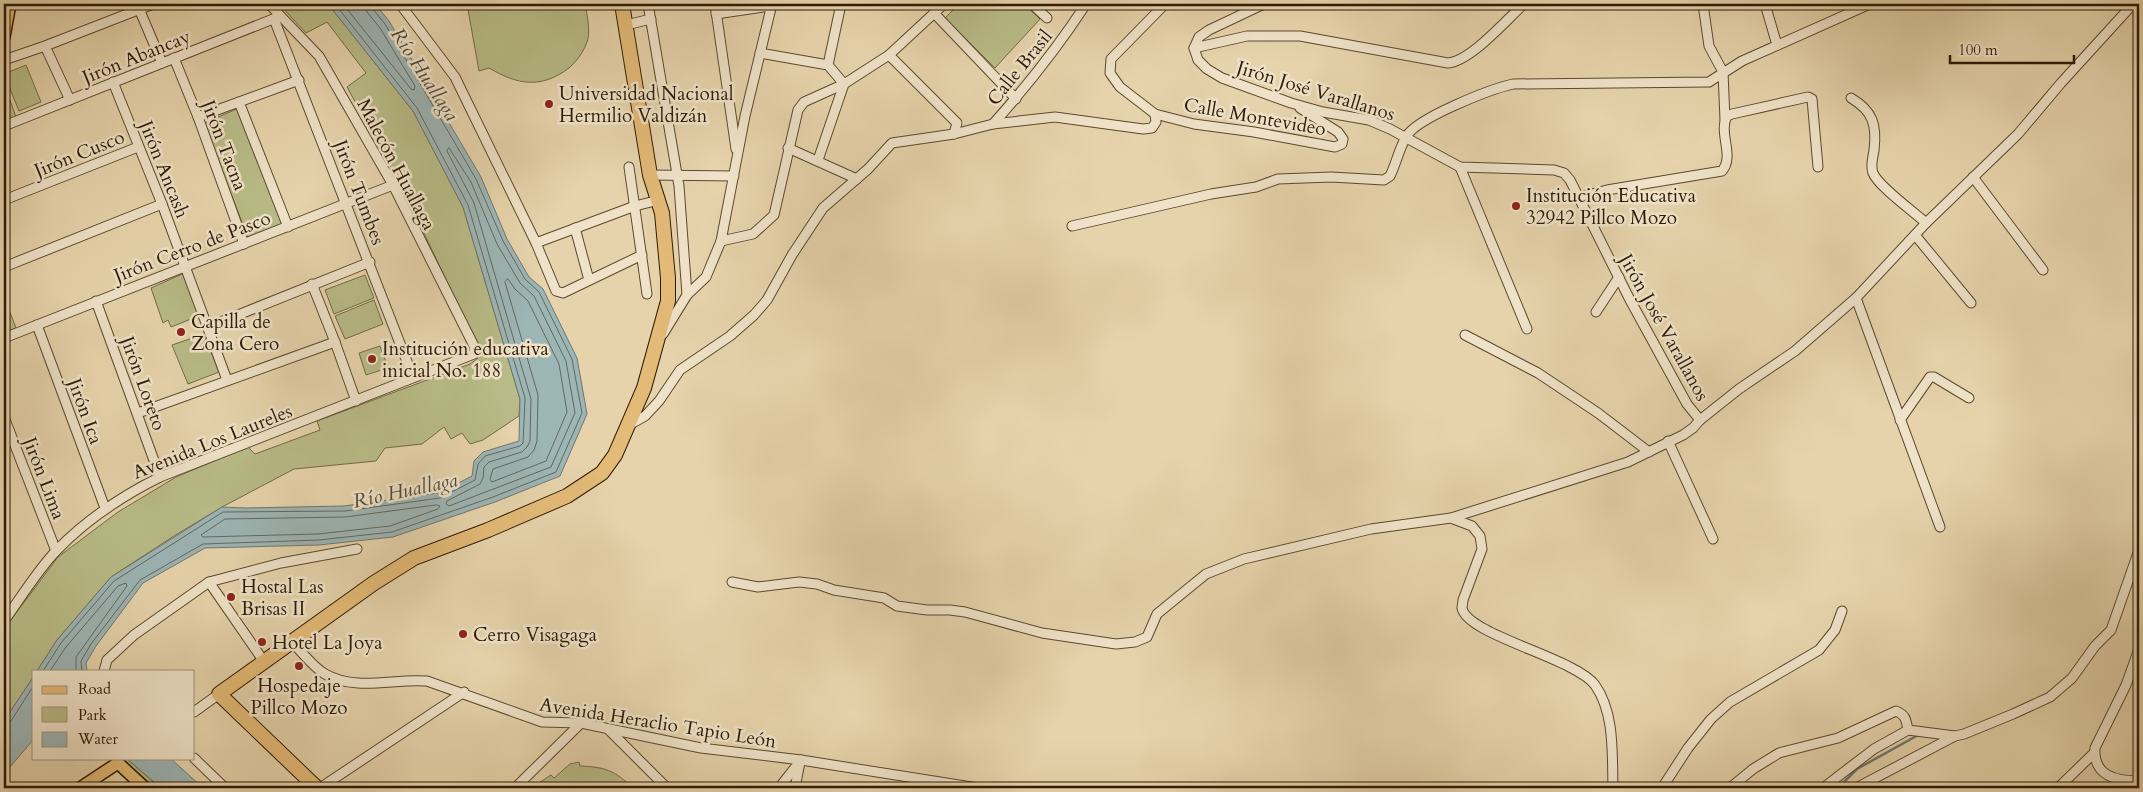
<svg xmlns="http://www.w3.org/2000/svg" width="2143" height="792" font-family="Cardo,serif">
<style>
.green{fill:#b8bb87;stroke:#726b46}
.water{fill:#9cb5b5;stroke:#70776f}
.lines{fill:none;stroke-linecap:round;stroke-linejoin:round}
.shore{stroke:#64685d;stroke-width:1}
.stream{stroke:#70776f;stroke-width:2.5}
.minor-casing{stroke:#5b492e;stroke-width:11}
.major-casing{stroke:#2d1b05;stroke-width:14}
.highway-casing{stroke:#2d1b05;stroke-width:16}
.minor{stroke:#efe2c8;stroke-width:9}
.major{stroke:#e3ba76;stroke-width:11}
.highway{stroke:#e3ba76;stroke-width:14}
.poi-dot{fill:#8f2418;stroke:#efe2c8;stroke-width:2}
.labels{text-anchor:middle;stroke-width:5;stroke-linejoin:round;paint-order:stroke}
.street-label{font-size:19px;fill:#2d1b05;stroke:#efe2c8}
.poi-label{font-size:19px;fill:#2d1b05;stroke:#efe2c8;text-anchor:start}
.water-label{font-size:20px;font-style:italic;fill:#4e493a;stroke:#efe2c8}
</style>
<rect width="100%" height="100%" fill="#e6d3ab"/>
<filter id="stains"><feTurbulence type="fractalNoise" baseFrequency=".004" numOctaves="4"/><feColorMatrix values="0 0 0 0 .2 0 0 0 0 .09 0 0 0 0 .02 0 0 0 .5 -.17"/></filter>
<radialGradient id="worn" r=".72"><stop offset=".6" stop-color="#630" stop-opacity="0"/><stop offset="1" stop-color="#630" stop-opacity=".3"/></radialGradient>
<g class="green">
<path d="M279,4H328L413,111L463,207L520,399L519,416L483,440L470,444L462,433L451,439L444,427L422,444L385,448L376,461L294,469L222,507L174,536L111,577L57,640L37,671H34V676L4,721V629L58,557L118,512L176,477L248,447L255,454L320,430L317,421L470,364L482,355L401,185L347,87L366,73L327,22L306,33Z"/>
<path d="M467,4H585C587,15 590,27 588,39C585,50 577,61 569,68C541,89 518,85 489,68L479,71Z"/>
<path d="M959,4H1024L1040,19L995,68L945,18Z"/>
<path d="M26,65L41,102L19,111L4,74Z"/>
<path d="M4,83L16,117L4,122Z"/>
<path d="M239,108L282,225L248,238L204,123Z"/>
<path d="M184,273L201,315L171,327L168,320L163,323L151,288Z"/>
<path d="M365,275L374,298L334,314L325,290Z"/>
<path d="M4,297L16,328L4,333Z"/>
<path d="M374,300L383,324L345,339L335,316Z"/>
<path d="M204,334L219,372L188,384L172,345Z"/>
<path d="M380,346L388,368L366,375L359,353Z"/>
<path d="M126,758L160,788H153L125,763Z"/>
<path d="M579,762L580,766C605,767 614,770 633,788H531L551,775L554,778L570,764Z"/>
</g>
<g class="water">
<path d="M328,4H375L389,21L481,177L507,239L529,277L543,289L577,358L587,414L560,476L495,502L393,537L319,545L205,548L143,583L96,646L86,663L87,671H37L57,640L111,577L222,507L245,508L344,506L439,493L472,476L474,461L483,452L519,441L520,399L463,207L413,111Z"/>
<path d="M34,676V739L4,774V721Z"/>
<path d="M126,758H170L203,788H161Z"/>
</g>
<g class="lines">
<g class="shore">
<path d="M343,4L411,89L414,90L415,86L380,28L367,12L365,4"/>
<path d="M449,148L471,182L497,244L520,283L534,296L566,361L575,413L551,467L449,506L446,504L447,501L480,484L483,478L484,467L489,462L522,452L527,447L530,441L531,399L474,203L447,151Z"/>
<path d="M508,279L515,289L528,301L559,364L567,412L546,461L492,482L490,479L493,469L528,457L534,450L537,441L538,395L505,282Z"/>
<path d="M437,505L440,506L438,509L390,526L318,534L203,537L201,535L225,519L345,517Z"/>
<path d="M43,671L61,643L114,581L223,512L345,511L440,498L475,480L478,464L485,456L520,446L523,443L525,398L468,205L417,108L335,4"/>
<path d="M50,671L66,647L118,586L126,583L127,586L76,657V671"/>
<path d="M82,671L81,661L91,644L140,580L203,544L319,540L392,532L493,497L556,472L582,413L572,359L539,292L525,279L503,241L476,179L385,24L372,8L371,4"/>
<path d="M4,724L11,721L34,685"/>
</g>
<path class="stream" d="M1838,788L1857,769L1920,734"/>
<g class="minor-casing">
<g id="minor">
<path d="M137,4L162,63"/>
<path d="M400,4L455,77L536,243L556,291L563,293L642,255"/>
<path d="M648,4L679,186L687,295"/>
<path d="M715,4L736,149"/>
<path d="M1032,4L1047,18"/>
<path d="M1264,4L1209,30L1199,37L1194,48L1198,60L1207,69L1222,78L1291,103L1323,112L1369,120L1390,129L1460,167L1554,170L1564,173L1570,180L1629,298L1687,404L1700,420L1739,389L1795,351L1856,298L1926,223L2018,134L2061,83L2133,4"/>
<path d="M1703,4L1709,46L1723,72L1725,120"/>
<path d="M1765,4L1777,45"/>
<path d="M934,13L1016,99"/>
<path d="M716,14L771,6"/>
<path d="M274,19L413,377"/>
<path d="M626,25L651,19"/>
<path d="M45,46L70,100"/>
<path d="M1194,48L1247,36H1300L1448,63C1471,61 1506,20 1524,4"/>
<path d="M760,53L828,65L844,84L818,160"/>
<path d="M889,55L957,123L954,134"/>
<path d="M174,58L198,117L244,244"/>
<path d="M4,60L45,46L153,4"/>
<path d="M828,65L841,4"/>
<path d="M113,82L162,204L227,380"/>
<path d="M1851,98C1873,111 1877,125 1874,150C1873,158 1870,165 1873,173C1878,186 1914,212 1926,223"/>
<path d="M239,102L288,227"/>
<path d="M1155,114L1194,124L1254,132L1335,147L1342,144L1343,139L1338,132L1300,108"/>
<path d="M198,117L299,80"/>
<path d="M993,124C1027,86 1058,47 1086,4"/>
<path d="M4,126L278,17"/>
<path d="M788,148L857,179"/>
<path d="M629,167L647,294"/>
<path d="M1460,167L1527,329"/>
<path d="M650,175L734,176"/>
<path d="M1973,177L2043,270"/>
<path d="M1577,198L1607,190L1722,171C1735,156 1718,133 1727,116L1732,114L1808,97L1812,99L1818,167"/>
<path d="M4,200L138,147"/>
<path d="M1072,226L1211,194L1256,187L1278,179L1331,177L1384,180L1390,176C1396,164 1399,149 1406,137C1416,118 1491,89 1513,84L1709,82L1742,61L1870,4"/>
<path d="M575,228L589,280"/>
<path d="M1915,235L1971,303"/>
<path d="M721,241L753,234L774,215L798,110L804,102L844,84L889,55L944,4"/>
<path d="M536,243L635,206L659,200"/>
<path d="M4,267L162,204"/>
<path d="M312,284L335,342L356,401"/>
<path d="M1856,298L1940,527"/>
<path d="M96,301L160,477"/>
<path d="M1596,312L1619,277"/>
<path d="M37,325L105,508"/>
<path d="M208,327L370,262"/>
<path d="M663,334L687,295L706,277L721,241L745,116L772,4"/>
<path d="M1465,335L1538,373L1598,413L1649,452"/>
<path d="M4,338L393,185"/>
<path d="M138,413L335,342"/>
<path d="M4,417L56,551"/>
<path d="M1900,420L1930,377H1934L1969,398"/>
<path d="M629,425L645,416L659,401L680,370L730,336L754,315L767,300L792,255L823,208L868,169L892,143L954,134L993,124L1055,117L1143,129L1152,128L1156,122L1155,114L1120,87L1110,73L1111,59L1165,4"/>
<path d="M1668,441L1713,539"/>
<path d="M1451,518L1628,462L1683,435L1693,428L1700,420"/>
<path d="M209,582L265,663"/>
<path d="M732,582L758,587L799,582L817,584L834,590L884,598L897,606L927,610H950L965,612L1042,633L1116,644L1135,642L1147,637L1157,614L1179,596L1206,574L1244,559L1371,529L1451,518L1472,526L1480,536L1482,549L1463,600C1463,601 1462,607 1462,608C1467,635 1575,658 1595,685C1615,713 1612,755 1613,788"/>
<path d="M4,621C20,599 39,568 57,550C87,519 122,496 160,477L474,354V346L393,185L319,56L269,4"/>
<path d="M292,642C302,652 313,667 325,674C357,692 394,678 427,681L542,722L581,723L701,748L801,760L978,788"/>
<path d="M2139,649L2126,685L2095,748C2093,776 2116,781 2139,781"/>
<path d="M104,671L107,660L134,635L209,582L281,563L357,549"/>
<path d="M194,712L219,694"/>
<path d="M608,729L667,788"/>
<path d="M194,758L225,788"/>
<path d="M320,788L464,692"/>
<path d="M515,788L581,723"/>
<path d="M779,788L801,760"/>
<path d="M795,788L800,762"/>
<path d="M1662,788L1688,748L1711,719L1730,702L1819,650L1835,630L1842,611"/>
<path d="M1730,788L1753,769L1779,753L1838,738L1896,711C1906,715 1906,720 1908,730"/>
<path d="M1823,788L1874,749L1908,730L1955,736L1964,734L2013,714L2050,697L2072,678L2095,646L2111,630L2139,550"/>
<path d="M1856,788L1955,736"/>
<path d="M2058,788L2094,753"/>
</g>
</g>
<g class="major-casing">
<g id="major">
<path d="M4,37L10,4"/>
<path d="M80,788L118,763L145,788"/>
</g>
</g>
<g class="highway-casing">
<path id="highway" d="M317,788L219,694L374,583L414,558L488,530L567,496L602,473L615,455L644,388L668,301V278L662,213L650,175L622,4"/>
</g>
<use href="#minor" class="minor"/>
<use href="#major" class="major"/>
<use href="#highway" class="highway"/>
</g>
<g class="poi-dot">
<circle cx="549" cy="104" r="5"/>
<circle cx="1516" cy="206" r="5"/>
<circle cx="181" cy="332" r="5"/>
<circle cx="372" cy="359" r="5"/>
<circle cx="231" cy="597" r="5"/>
<circle cx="463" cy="634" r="5"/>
<circle cx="262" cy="642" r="5"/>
<circle cx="299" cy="666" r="5"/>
</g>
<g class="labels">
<g class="street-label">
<text transform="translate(136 56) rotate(-22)" y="7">Jirón Abancay</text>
<text transform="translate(1019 67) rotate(-51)" y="7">Calle Brasil</text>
<text transform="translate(1316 90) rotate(17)" y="7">Jirón José Varallanos</text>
<text transform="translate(1255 116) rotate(10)" y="7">Calle Montevideo</text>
<text transform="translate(225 145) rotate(69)" y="7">Jirón Tacna</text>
<text transform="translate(79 153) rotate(-22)" y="7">Jirón Cusco</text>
<text transform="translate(397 164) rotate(62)" y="7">Malecón Huallaga</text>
<text transform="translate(165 169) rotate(68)" y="7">Jirón Ancash</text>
<text transform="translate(360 192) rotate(69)" y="7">Jirón Tumbes</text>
<text transform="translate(192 246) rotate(-21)" y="7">Jirón Cerro de Pasco</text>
<text transform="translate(1665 327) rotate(61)" y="7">Jirón José Varallanos</text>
<text transform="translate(144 383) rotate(70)" y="7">Jirón Loreto</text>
<text transform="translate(86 411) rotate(70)" y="7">Jirón Ica</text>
<text transform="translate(212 441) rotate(-22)" y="7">Avenida Los Laureles</text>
<text transform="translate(45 478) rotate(69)" y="7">Jirón Lima</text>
<text transform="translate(658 722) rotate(9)" y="7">Avenida Heraclio Tapio León</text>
</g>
<g class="poi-label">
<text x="559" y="100">Universidad Nacional<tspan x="559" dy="22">Hermilio Valdizán</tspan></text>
<text x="1526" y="202">Institución Educativa<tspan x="1526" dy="22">32942 Pillco Mozo</tspan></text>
<text x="191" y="328">Capilla de<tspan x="191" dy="22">Zona Cero</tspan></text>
<text x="382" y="355">Institución educativa<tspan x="382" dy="22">inicial No. 188</tspan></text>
<text x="241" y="593">Hostal Las<tspan x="241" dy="22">Brisas II</tspan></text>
<text x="473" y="641">Cerro Visagaga</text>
<text x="272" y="649">Hotel La Joya</text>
<text x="299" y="692" text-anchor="middle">Hospedaje<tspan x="299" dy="22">Pillco Mozo</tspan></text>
</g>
<g class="water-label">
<text transform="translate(425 74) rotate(57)" y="7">Río Huallaga</text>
<text transform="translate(405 490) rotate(-12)" y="7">Río Huallaga</text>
</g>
</g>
<rect width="2143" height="792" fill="none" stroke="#e6d3ab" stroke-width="20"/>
<rect x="5" y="5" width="2133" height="782" fill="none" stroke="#2d1b05" stroke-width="2.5"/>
<rect x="10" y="10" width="2123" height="772" fill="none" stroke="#2d1b05"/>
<rect x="32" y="670" width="162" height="90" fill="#efe2c8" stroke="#a1927a"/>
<rect x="42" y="686" width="25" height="8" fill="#e3ba76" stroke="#a1927a"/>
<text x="78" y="694" font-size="15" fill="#2d1b05">Road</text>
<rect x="42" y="707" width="25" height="15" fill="#b8bb87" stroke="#a1927a"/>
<text x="78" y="720" font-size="15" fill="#2d1b05">Park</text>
<rect x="42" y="732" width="25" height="15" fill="#9cb5b5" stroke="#a1927a"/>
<text x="78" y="744" font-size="15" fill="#2d1b05">Water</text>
<path d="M1950 55v8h124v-8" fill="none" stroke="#2d1b05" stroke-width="2.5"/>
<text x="1958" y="55" font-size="15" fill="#2d1b05" stroke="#efe2c8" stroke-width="4" paint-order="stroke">100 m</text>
<rect width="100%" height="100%" filter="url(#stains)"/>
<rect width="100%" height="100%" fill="url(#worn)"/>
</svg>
